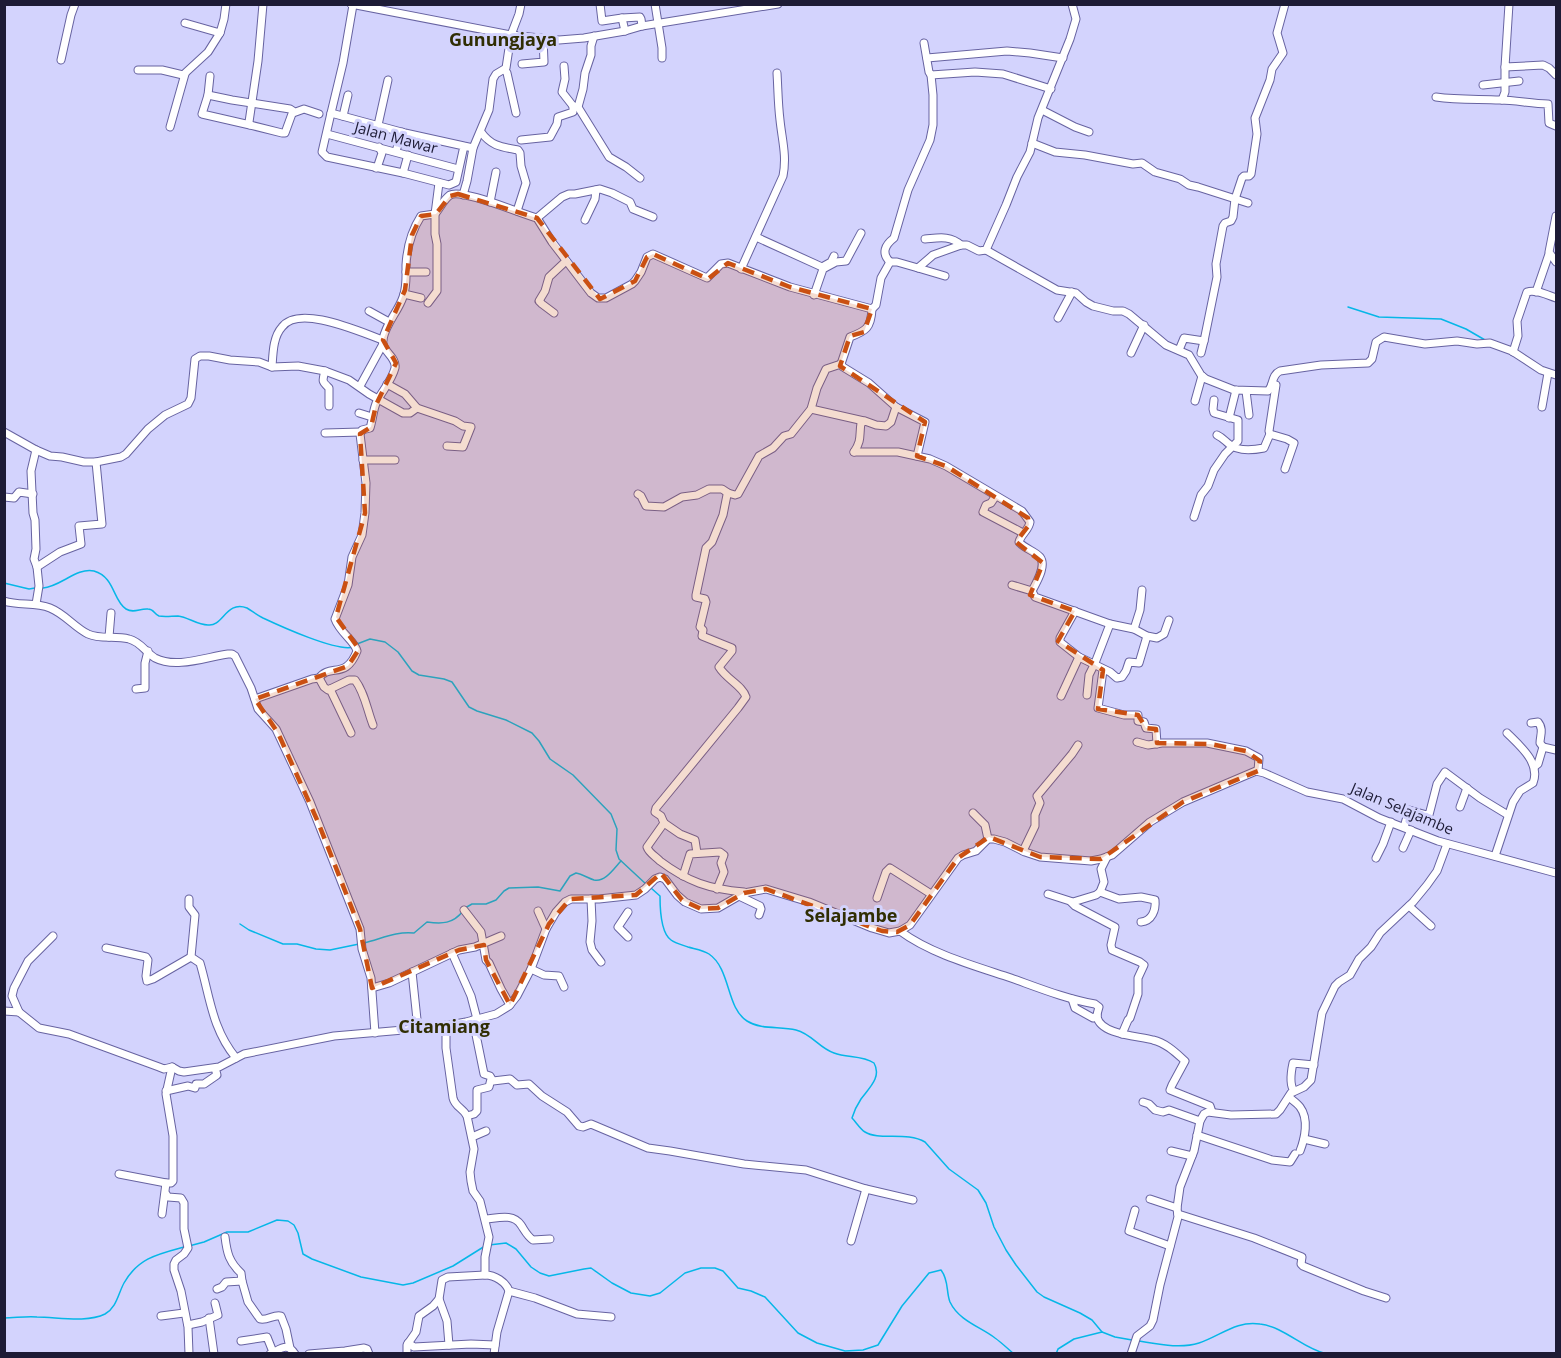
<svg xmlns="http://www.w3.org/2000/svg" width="1561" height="1358" font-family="'Open Sans',sans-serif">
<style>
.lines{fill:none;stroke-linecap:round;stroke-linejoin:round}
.stream{stroke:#06b7e7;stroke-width:1.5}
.minor-casing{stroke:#6763a1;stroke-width:9}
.minor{stroke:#fff;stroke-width:7}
.marked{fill:#ca5012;fill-opacity:0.2;stroke:#ca5012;stroke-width:4.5;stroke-dasharray:12 8;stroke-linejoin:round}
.labels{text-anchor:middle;stroke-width:6;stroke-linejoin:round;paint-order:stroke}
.street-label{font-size:15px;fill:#1d1b35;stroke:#d3d3fd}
.quarter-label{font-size:18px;font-weight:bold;fill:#302e03;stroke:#d3d3fd}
</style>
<rect width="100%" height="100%" fill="#d3d3fd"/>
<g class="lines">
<g class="stream">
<path d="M1348,307L1379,317L1441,319L1466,329L1485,340"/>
<path d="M4,583L29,589L35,588"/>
<path d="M43,588C60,587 77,567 94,571C115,577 113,601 126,609C134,614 140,608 148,609C154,609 154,614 159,616C165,617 172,616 178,616C188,617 197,625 208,625C223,627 226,600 247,608C252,611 257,615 263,618C280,626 337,652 353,647"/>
<path d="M357,644L370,639L385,642L398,652L412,671L419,675L444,679L452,682L469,707L477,711L506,720L532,733L539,741L550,759L573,775L611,814L617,829L616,850L619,859L647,885"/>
<path d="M651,888L660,896C660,907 661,933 671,940C675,943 682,945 688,947C695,949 703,950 709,954C731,969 726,1008 747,1021C761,1030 780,1026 796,1030C812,1034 819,1048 834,1053C847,1058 862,1055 874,1063C882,1077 869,1088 861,1099C857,1105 854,1111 852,1118C856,1122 860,1129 865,1132C879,1141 907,1131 925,1142L949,1169L978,1190L986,1203L994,1227L1006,1250L1016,1265L1037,1292L1044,1297L1080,1313L1092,1320L1102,1332"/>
<path d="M465,908L472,904H486L496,900L504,891L509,888L538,887L560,891L570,876L576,873C582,874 588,878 594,880C605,883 615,867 621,861"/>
<path d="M240,924L249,930L283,944H297L316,949L330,950L359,944"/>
<path d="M364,943C381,939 396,931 414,933L427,922C442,924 453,924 463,911"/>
<path d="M489,1245L506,1243L516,1249L531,1267L540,1273L549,1276L584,1269L591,1268L612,1283L631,1293L650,1296L660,1293L685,1273L701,1268H715L723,1271L738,1288L751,1291L765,1297L798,1333L817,1343L845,1351L863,1350L878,1345L902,1306L929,1273L941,1270C949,1280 946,1292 950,1302C959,1321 981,1327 995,1338C1002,1343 1008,1349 1014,1354"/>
<path d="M189,1246L204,1242L227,1232H248L277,1220L288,1221L294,1225L298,1233L303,1254L312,1259L361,1277L403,1285L413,1283L453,1266L485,1246"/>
<path d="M4,1318C15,1318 26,1316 37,1317C57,1317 87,1323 105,1314C117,1307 118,1294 124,1283C138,1258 158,1254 184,1247"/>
<path d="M1139,1341C1158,1344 1180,1349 1199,1343C1220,1336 1237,1320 1260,1324C1285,1327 1303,1349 1327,1354"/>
<path d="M1056,1354L1058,1349L1074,1339L1102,1332L1115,1337L1132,1340"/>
</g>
<g class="minor-casing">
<g id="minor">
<path d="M351,4L511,35L559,40L584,38L625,31L642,26L778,4"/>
<path d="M600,4L602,21L622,18L625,31"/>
<path d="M655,4L662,48V58"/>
<path d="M1509,4L1505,67L1543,65L1549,68L1556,75"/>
<path d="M622,18L640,17L641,19L642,26"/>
<path d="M185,23L220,33L224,19L226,4"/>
<path d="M594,36L591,46V55L585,73L583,89L578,107L609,157L626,167L640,178"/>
<path d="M924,43L929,72L931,75L975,72L1003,74L1051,89"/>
<path d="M927,58L1007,51L1030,53L1063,58"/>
<path d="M61,60L71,15L75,4"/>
<path d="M522,64L544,62L543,38"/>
<path d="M564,66L565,79L562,92L573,106"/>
<path d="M138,70H162L183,75L208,52L220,33"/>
<path d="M505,70L507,73L516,113"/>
<path d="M210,76L208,95L202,114L250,125L249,122L258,61L263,4"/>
<path d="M1483,85L1519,81"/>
<path d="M208,95L232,100L290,109L293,111L285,133H282L250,125"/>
<path d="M1436,97C1457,100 1478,99 1500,100C1516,100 1532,104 1548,104L1549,123L1556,126"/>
<path d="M1502,100L1505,92V67"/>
<path d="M1042,110L1075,127L1089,132"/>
<path d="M293,113L304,109L319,114"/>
<path d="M331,113L343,63L353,5"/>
<path d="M343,116L348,95"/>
<path d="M378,125L388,80"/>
<path d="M170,127L185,74"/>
<path d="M481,132C491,146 501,147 518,150L520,153L521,166L526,183L517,211"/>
<path d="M327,134L458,169"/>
<path d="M521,140L550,137L557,124L558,117L573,112V106L578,107"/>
<path d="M1032,143L1055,152L1085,155L1133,164L1142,163L1155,172L1180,179L1189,185L1198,187L1248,203"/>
<path d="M464,146L456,182L449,185L403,173L327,157L322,152L331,113L405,133L473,148"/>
<path d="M396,151L402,132"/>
<path d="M376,168L378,165L382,153L379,147"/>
<path d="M403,173L408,155"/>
<path d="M463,195L467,181L473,148L489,110L493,79L496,74L506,68L511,35L519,14L521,4"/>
<path d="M490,202L496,172"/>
<path d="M1556,216L1549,252L1556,262"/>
<path d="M537,218L562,197L569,194H575L600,189L612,193L630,202L633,209L653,217"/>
<path d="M585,220L595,199L596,190"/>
<path d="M756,237L822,267L831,262L834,256"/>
<path d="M925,239C938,238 950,235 961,245"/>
<path d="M986,250L1057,290L1076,293L1086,302L1093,306L1113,311H1123L1129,314L1166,345L1189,355L1201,375L1206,379L1234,390L1268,391C1274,385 1271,375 1280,371L1321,365L1368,363L1372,359L1376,342L1384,337L1425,344L1457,341L1477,344L1490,343L1512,351L1541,370L1556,375"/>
<path d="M890,262C881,253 885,245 894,238L908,190L930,140L933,125V95L931,75"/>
<path d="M918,268L945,276"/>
<path d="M741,269L783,176C787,156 782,140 780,120C778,104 778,89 777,73"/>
<path d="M406,272H426"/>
<path d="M1536,292L1549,254"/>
<path d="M404,294L421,298"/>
<path d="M814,295L823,269L836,262L846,261L861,233"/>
<path d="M428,303L437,291V244L435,234V214L439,183"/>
<path d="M369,311L389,322"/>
<path d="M554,313L542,304L539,301L545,291L549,277L566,261"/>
<path d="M1058,318L1072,292"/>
<path d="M1179,350L1184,338L1204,341L1217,277L1216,264L1223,226L1225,223L1231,221L1233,217L1235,199L1242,178L1244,176H1249L1251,174L1257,134L1255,118L1270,80L1272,69L1283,53L1277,33L1285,4"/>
<path d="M1513,352L1518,336L1517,321L1527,292C1536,289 1547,295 1556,298"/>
<path d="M1131,353L1144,325"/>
<path d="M1201,353L1204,341"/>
<path d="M841,364L843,367L869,383L896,407L925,422L917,456"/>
<path d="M841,364L850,337C866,331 871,328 872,309"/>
<path d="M272,367C273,353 273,337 282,327C299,304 360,332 383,340"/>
<path d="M325,371C322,382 322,381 329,388V406"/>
<path d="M387,384L405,394L417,408L455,421L463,426L471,427L463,447L447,446"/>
<path d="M1272,384L1276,385L1269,431L1270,434L1287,439L1294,443L1285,469"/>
<path d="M360,386L383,344"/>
<path d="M1246,391L1249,415"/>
<path d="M1195,401L1202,376"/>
<path d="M1542,407L1548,373"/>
<path d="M811,409L864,421"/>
<path d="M359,413L372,417"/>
<path d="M1229,418L1236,390"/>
<path d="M4,432L36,450L50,456L62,457L84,462H96L121,457L126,454L148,429L165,415L188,404L191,398L195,359L200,356H209L230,360L259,362L272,367L298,366L325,371L349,380L369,394L403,413H410L417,408"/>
<path d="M325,433L361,432"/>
<path d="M1217,435C1223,438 1225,441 1229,444C1238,452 1254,450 1264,448L1270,434"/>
<path d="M36,450L31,471L33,513L35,520L36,549L34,559L37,567L39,586L36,604"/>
<path d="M854,452H898L930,459L946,466L1022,511L1030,522C1029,530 1021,534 1019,542C1025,549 1035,551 1040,557C1047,566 1036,583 1032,591L1035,597L1110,624L1134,629L1147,636L1157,638L1164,634L1169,620"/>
<path d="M854,452C862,440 859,436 861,423L865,421L876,425L886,426L891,422L896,407"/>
<path d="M363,460H395"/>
<path d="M638,494L641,496L646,506L664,507L682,497L697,495L709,489H722L728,493"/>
<path d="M4,497L14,498L19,492L33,494"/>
<path d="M995,497L991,503L986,505L983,512L1023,533"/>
<path d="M1194,517L1201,495L1208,486L1214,470L1225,454L1238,441V420L1214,413L1213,409L1214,400"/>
<path d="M37,567L60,552L81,544L79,526L102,524L96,462"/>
<path d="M1012,585L1032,591"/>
<path d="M4,601C19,606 35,602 50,608C65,614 74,627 88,634C101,640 115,635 129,639C141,642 145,652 155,658C176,669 206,657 228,654H232L235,656L251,688L258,709L276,729L310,802L360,929L362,949L371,978L375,1033"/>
<path d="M1075,611L1060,638V642L1079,657L1110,672L1117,678L1122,677L1126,671L1129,662L1139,663L1147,636"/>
<path d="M1134,629L1140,610L1142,590"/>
<path d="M109,637L111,613"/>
<path d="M1103,670L1098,708L1124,715H1138V721L1144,722L1146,728L1156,729L1157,744"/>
<path d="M319,678L324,687L328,690L349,680H355C365,693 367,710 373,725"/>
<path d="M136,689L145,688V663L148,651"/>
<path d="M330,689L351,733"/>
<path d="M1087,695L1089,675L1095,663L1110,624"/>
<path d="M1061,696L1079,657"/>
<path d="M255,699L312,679L319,678C330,663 346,680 357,651C355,641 340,633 335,619L348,585L352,557L362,535L365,513L366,483L360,434L362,430L370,428C373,419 373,409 377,401C383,390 392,380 395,368C397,356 380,351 383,339C386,323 398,312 403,297C407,287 406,276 406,265C407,248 412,230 421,216L435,214C440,208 444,199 450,195C462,188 521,214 537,218L552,242L591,293L598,298H606L632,284L635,281L641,272L647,257L653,254L707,278L721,264L728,263L790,287L872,309L876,305L881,278L890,262H897L918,268L933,255L961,245H967L979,251L986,250L1006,205L1017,177L1030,152L1038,118L1070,39L1076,19L1072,4"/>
<path d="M1531,723L1538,722C1544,729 1540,736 1540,743L1543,747"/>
<path d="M1137,742L1148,745L1162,743H1207L1246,751L1259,758L1258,771"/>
<path d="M1534,767L1538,764L1543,747L1556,750"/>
<path d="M1460,807L1467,788"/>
<path d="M973,813L985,825L988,839"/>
<path d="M664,823L680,834L695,840L697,853"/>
<path d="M1404,827L1409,810L1427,815H1429L1437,784L1445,772L1480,798L1508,815"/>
<path d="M1403,848L1411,830"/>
<path d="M1023,851L1035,826V815L1040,803L1037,796L1072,754L1078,745"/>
<path d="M1495,856L1513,802L1520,791L1533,783C1541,763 1520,746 1507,733"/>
<path d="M1376,858L1383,844L1391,822"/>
<path d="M683,876L690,854L720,852L724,855L721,863L724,872L717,889"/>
<path d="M744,892C709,889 688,882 660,861C655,856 649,853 647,847L664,823L661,816L655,812L656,808L738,708L746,697C743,686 726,679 719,667L732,651V648L702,636L703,630L700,627L706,602L705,599L696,597V595L706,548L712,542L723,515L727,495L728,493L735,495L738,494L759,456L773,448L784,436L791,434L811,409L817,388L826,369L841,364"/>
<path d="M1100,892L1119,899L1141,897L1155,900C1156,910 1152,921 1141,922"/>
<path d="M1048,894L1073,902L1096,895L1100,892L1104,882L1101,869L1107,857"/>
<path d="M739,896L760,906L761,909L759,915"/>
<path d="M877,898L886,872L890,868L931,894"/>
<path d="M189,899V907L195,915L191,957L200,963C210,997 212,1029 236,1058"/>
<path d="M591,899L592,921L590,942L592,950L601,962"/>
<path d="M1071,902L1075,906L1115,927L1111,945L1112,950L1140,962L1144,965L1138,978V994L1130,1018L1128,1020L1122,1034"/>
<path d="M1409,906L1431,926"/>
<path d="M464,910L481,932L486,960L489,963L501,989L510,1005"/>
<path d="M538,911L546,929"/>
<path d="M628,912L618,927L628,937"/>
<path d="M900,931C931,954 975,966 1011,978C1039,988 1066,999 1095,1004L1099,1007C1098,1010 1097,1013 1097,1017C1101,1035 1139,1036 1153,1040C1166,1043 1176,1053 1185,1061L1172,1085L1170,1090L1210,1106L1212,1112"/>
<path d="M106,948L146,957L148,960L146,976L147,981L153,979L191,957"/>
<path d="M452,953L471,996L477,1019"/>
<path d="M531,969L544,975L559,976L564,987"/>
<path d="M412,972L418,1029"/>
<path d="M372,988L389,983L459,950L475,947L501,936"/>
<path d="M1072,999L1075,1008L1093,1018L1097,1016"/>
<path d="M4,1011L19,1012L39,1028L69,1034L159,1067L164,1069L172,1067L179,1071L184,1072L219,1067L244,1054L334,1036L438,1027L466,1022L496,1014L509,1006L517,996L531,969L546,929L556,912L565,902L571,899H599L636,895L645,889L655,879L660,877L665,879L677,895L685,902L701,909L718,908L744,893L766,889L809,902L872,928L889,933L900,931L910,925L958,858L963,855L976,851L988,839H994L1005,842L1025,852L1040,857L1091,861L1101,859L1112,855L1150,822L1183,802L1256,771L1264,773L1307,792L1343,799L1379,818L1438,841L1556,873"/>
<path d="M19,1012L12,996L14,988L28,961L53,936"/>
<path d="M473,1020L484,1074L490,1076L493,1081L510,1079L517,1085L529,1084L542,1096L567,1112L579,1126L583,1127L591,1124L648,1148L670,1151L744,1164L806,1170L866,1189L913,1200"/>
<path d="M446,1025V1048L453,1098C455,1107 463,1108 467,1116L474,1149L470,1172L471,1181L473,1191L480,1201L489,1237L485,1257V1275C495,1275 506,1282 509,1291L497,1332L494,1354"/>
<path d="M166,1091L188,1086L195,1088L196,1084H204L217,1075L215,1068"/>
<path d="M1294,1091C1289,1084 1291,1072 1293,1063L1314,1065"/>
<path d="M1289,1097C1292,1100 1297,1103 1300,1107C1309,1119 1305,1138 1300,1151"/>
<path d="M1143,1102L1149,1104L1155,1110L1163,1112L1169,1110L1200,1121"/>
<path d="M467,1116L474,1114L477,1111V1090L489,1087L491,1079"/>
<path d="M1197,1135L1272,1160L1290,1162L1295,1154"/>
<path d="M472,1137L486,1131"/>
<path d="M1304,1139L1325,1144"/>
<path d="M1171,1151L1192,1156"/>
<path d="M119,1174L166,1183"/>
<path d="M166,1194L168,1197L181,1198L184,1203V1229L188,1248L184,1254L176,1260L174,1264V1270L181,1291L188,1327L189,1354"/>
<path d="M1150,1199L1177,1208"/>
<path d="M1135,1210L1129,1231L1170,1246"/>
<path d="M162,1214L166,1183H171L173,1181V1136L166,1094L172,1067"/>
<path d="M1178,1214L1254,1238L1302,1257L1301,1264L1303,1266L1364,1291L1386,1298"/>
<path d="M486,1219C498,1218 513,1213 521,1225C525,1231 527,1236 533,1240L550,1239"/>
<path d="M851,1241L866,1189"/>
<path d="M242,1281L248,1302L260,1319C267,1321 274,1314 281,1316L286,1329L290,1348"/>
<path d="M217,1289L222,1287L226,1282L242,1281L241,1273C229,1262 227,1253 225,1237"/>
<path d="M509,1291L535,1298L577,1314L611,1317"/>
<path d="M439,1299L447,1321L449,1345"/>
<path d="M161,1316L184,1313"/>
<path d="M209,1318L214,1354"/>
<path d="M188,1325L202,1322L218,1315L215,1303"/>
<path d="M241,1341L267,1337L273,1352"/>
<path d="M408,1343L414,1347L471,1344L495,1345"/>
<path d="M270,1354C281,1349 287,1342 295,1354"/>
<path d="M309,1354L345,1351L364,1348L367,1349L369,1354"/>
<path d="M407,1354V1345L416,1332L419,1316L433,1306L439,1299L442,1280L448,1277L485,1275"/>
<path d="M1131,1354L1137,1336L1150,1326L1153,1320L1160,1285L1178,1217L1177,1208L1180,1187L1194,1151L1200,1121L1204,1114L1208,1112L1231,1115L1276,1114L1280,1110L1291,1093L1304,1087L1311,1080L1322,1013L1335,986L1339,982L1350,975L1359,959L1371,947L1380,933L1413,902L1427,885L1437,871L1447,844"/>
</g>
</g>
<use href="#minor" class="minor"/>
</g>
<path class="marked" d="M458,194L537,218L600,299L635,281L647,257L653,254L708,279L728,263L790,287L872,309L864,332L850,336L840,366L925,422L917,456L946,466L1028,518L1029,525L1016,542L1043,563L1030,595L1075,611L1058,641L1103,670L1098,709L1138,715L1146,728L1156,729L1157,743L1210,744L1246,751L1260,761L1258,771L1183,802L1101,859L1040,857L989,837L958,858L910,925L897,932L882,931L766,889L744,893L718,908L701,909L682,900L661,873L636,895L570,899L549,924L510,1005L486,960L484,945L459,950L372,988L360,929L318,822L278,733L255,699L348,666L359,649L336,617L365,513L360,434L371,427L376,405L396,363L383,340L405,290L412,235L421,216L436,214L450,196Z"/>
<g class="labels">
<g class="street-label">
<text transform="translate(396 138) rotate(15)" y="5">Jalan Mawar</text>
<text transform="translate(1402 809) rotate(23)" y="5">Jalan Selajambe</text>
</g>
<g class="quarter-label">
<text x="503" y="46">Gunungjaya</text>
<text x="851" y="922">Selajambe</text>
<text x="444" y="1033">Citamiang</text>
</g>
</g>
<rect width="1561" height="1358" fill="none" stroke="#1d1b35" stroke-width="12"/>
</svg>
